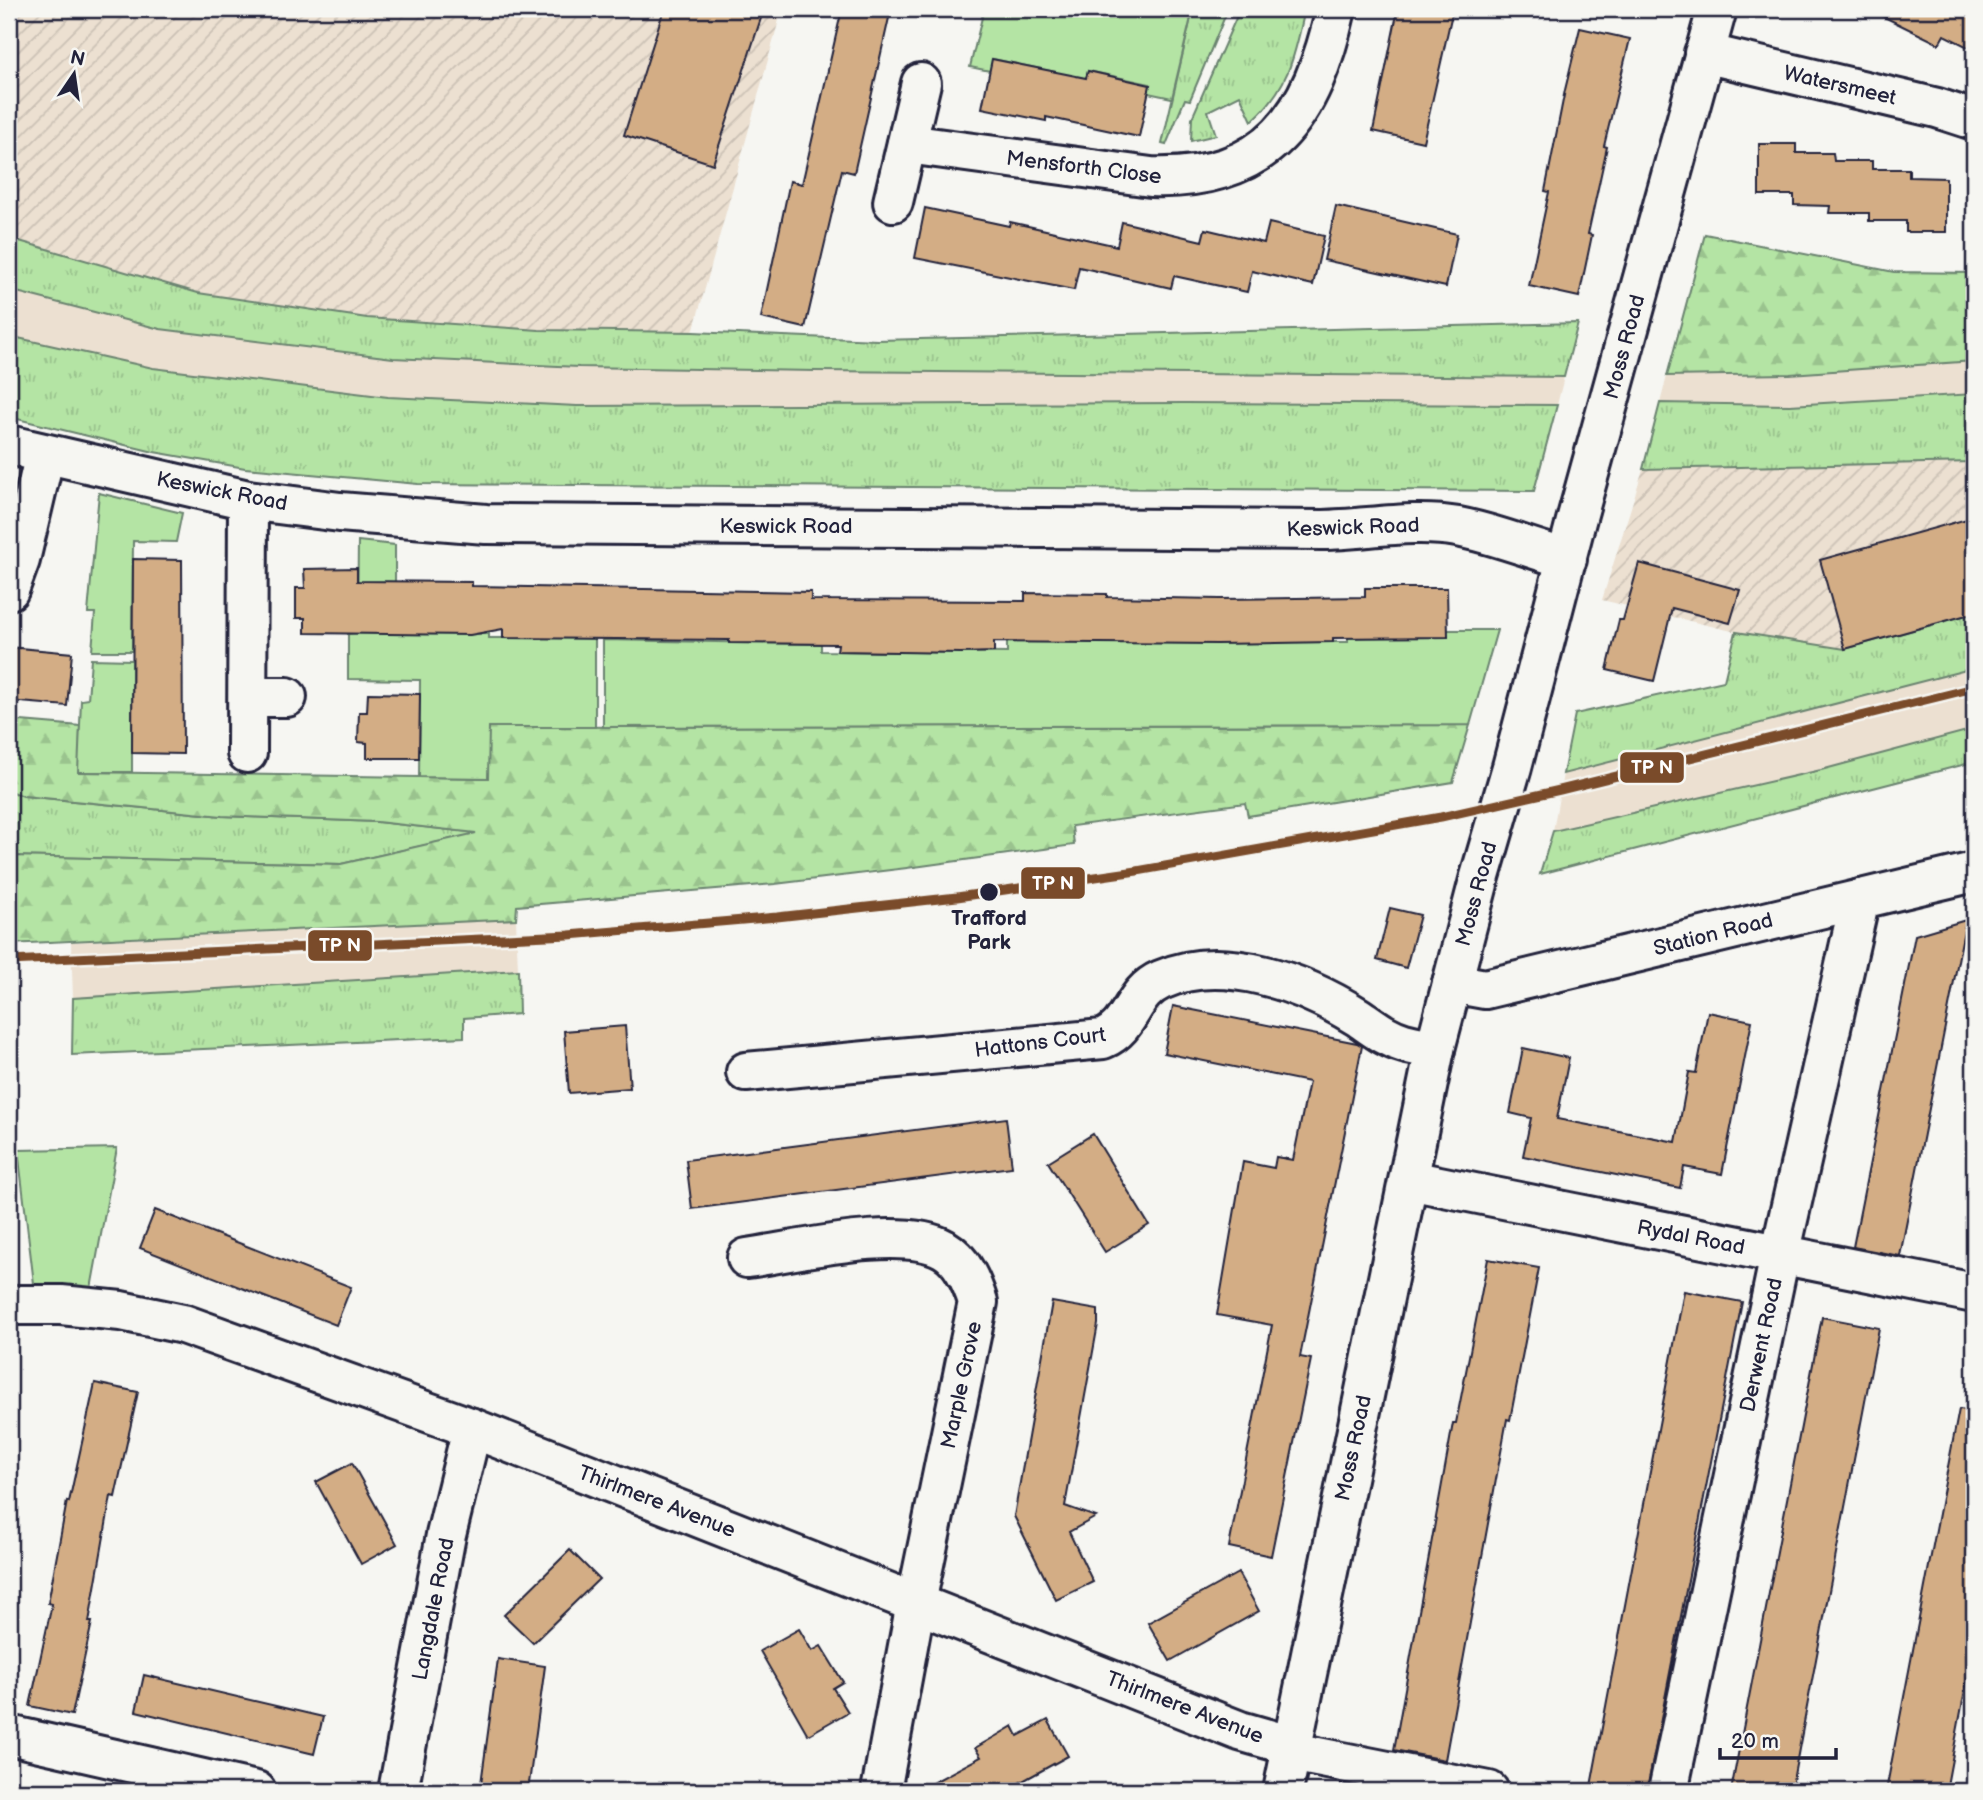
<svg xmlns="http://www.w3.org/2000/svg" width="1983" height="1800" font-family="'Balsamiq Sans',sans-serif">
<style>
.built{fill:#ece0d1}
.industrial{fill:url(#industrial-furrows)}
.grass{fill:url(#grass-tufts);stroke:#6b8370;stroke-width:2}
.forest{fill:url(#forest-firs);stroke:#6b8370;stroke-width:2}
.garden{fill:#b4e4a4;stroke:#6b8370;stroke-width:2}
.building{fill:#d3ad85;stroke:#22223b;stroke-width:2}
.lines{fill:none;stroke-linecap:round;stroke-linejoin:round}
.minor-casing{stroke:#22223b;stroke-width:44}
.minor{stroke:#f6f6f2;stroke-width:38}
.rail-1-casing{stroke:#f6f6f2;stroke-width:14}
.rail-1{stroke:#7a4b2a;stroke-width:9}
.stop-dot{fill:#22223b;stroke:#f6f6f2;stroke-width:2.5}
.labels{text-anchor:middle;stroke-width:6;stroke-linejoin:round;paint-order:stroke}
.street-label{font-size:21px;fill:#22223b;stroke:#f6f6f2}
.stop-label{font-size:21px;font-weight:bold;fill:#22223b;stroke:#f6f6f2}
.line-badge{stroke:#f6f6f2;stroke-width:2.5}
.badge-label{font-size:19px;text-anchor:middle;font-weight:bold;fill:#fff}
</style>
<defs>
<pattern id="industrial-furrows" width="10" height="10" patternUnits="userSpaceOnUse" patternTransform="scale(1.75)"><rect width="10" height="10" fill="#ece0d1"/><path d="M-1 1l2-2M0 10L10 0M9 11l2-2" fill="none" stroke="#cac0b4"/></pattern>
<pattern id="grass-tufts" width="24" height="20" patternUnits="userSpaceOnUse" patternTransform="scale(1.75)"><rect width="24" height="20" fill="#b4e4a4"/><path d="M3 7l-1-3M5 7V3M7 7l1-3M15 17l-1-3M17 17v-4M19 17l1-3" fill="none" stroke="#9ac38e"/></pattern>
<pattern id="forest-firs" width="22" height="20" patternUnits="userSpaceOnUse" patternTransform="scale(1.75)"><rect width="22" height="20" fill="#b4e4a4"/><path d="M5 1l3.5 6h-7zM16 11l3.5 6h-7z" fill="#9ac38e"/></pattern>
</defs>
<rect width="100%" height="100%" fill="#f6f6f2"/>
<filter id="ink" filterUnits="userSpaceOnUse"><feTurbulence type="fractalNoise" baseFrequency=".0143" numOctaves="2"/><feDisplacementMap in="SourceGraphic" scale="14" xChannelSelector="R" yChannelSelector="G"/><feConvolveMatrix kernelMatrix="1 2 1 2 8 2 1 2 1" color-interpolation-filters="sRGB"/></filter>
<g filter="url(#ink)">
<g class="built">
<path d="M9,290L160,329L393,358L579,367L816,371L1564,377L1557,405L1185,403L577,406L388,397L153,368L9,336Z"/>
<path d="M1974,361V394L1790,405L1660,403L1667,376L1790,374Z"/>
<path d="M1974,668V729L1821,770L1553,831L1563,774Z"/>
<path d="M516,919L518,970L73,998L71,942Z"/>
</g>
<g class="industrial">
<path d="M9,9H782L693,332L539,330L367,318L198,293L9,238Z"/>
<path d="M1974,462V613L1845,649L1736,632L1602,600L1643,469Z"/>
</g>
<g class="grass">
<path d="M1193,9H1228L1190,100L1185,99L1166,145L1162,144Z"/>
<path d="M1240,9H1305C1295,55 1289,88 1252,121L1240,95L1208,111L1216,135L1191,141L1192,118Z"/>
<path d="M9,238L198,293L367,318L539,330L693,332L877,340L1578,323L1564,377L816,371L579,367L393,358L160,329L9,290Z"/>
<path d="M9,336L153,368L388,397L577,406L1185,403L1557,405L1534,491L418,484L245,468L154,452L9,417Z"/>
<path d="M1974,394V462L1643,469L1660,403L1790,405Z"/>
<path d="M1974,613V668L1563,774L1575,714L1724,681L1736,632L1845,649Z"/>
<path d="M1974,729V762L1540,874L1553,831L1821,770Z"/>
<path d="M9,791L24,796L222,816L377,822L479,833L341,864L9,856Z"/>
<path d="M518,970L519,1014L464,1018V1037L72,1055L73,998Z"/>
</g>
<g class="forest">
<path d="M1705,234L1894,272L1974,273V361L1790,374L1667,376Z"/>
<path d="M9,720L80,726L79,772L488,778V727L1470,725L1453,782L1248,816L1245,803L1072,826L1074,845L907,868L775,884L517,906L516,919L9,944V856L341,864L476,833L377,822L222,816L24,796L9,791Z"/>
</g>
<g class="garden">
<path d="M984,9H1193L1172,98L1148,93L1150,84L1088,71L1085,83L1055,72L993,59L990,71L970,67Z"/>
<path d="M99,493L182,513L176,542L133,541L132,651H92L95,613H88Z"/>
<path d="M358,541L395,545V634H489V638H595V727H489L488,778L419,777L420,680L348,679V634L357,633Z"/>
<path d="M1448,630H1497L1470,725L603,727V640L821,644V651L1007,653V642H1348V637Z"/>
<path d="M91,659L132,660V772H78L81,700L88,699Z"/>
<path d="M117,1148L90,1294L35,1292L18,1150Z"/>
</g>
<g class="building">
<path d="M664,9H764L713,164L624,135Z"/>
<path d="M842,9H891L854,173L842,170L805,328L761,318L790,181L802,184Z"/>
<path d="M1398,9H1453L1423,142L1373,131Z"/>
<path d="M1868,9H1974V50L1944,35L1939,44Z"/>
<path d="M1580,28L1630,39L1604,146L1607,147L1588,234L1592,235L1579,297L1529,286L1549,192L1545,191L1565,90Z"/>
<path d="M992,59L1086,78L1088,71L1150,85L1139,137L1046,117V121L982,108Z"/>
<path d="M1759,144H1796V153H1833L1834,161H1872V169H1909V177L1946,178V232H1906V221H1869V213H1829L1830,206L1794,205V195H1759Z"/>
<path d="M1336,206L1457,234L1446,287L1324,260Z"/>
<path d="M925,208L1009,226L1010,222L1117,246L1122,222L1202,241L1205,229L1264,243L1269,223L1324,236L1313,285L1252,271L1247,292L1174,276L1171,288L1079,267L1074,290L915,258Z"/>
<path d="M1974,517V613L1845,649L1820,560Z"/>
<path d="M133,559L182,560L183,754L132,753Z"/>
<path d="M1639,563L1740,590L1730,623L1672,608L1654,681L1607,670L1619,620H1623Z"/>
<path d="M357,568V581L472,582V586L811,592V600L1025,601V593L1107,594V597L1220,599L1365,597V588H1447L1448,637L1333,638V642L1217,644L994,642V652L961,653L837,651L838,644L729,643V640L503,638V629L470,635L305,633V618H296V588H305L304,569Z"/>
<path d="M9,647L72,653L67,706L9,701Z"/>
<path d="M368,693L420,694L419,758H367V743L358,742L359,712H367Z"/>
<path d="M1390,908L1420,915L1406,968L1377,960Z"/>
<path d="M1966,920L1900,1256L1853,1247L1915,935Z"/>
<path d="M1173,1006L1357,1043L1362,1046L1300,1357L1311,1359L1271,1556L1229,1547L1272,1325L1217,1315L1243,1162L1274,1168L1276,1157L1293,1160L1309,1082L1164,1053Z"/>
<path d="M1708,1012L1752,1021L1722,1174L1684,1167L1680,1188L1523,1156L1531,1118L1510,1113L1523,1048L1569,1058L1557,1119L1676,1142L1689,1072L1696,1073Z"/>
<path d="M625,1026L630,1088L569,1093L564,1031Z"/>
<path d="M1006,1118L1012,1167L692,1209L686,1160Z"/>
<path d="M1093,1134L1149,1225L1105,1252L1048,1162Z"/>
<path d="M155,1210L351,1287L336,1325L140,1248Z"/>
<path d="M1488,1259L1539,1268L1510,1420L1507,1419L1445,1760L1394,1750L1453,1423H1456Z"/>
<path d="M1684,1291L1742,1302L1647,1791H1617L1591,1786Z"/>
<path d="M1052,1302L1098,1310V1324L1065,1506L1096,1517L1069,1532L1093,1582L1056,1600L1014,1516Z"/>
<path d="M1822,1317L1879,1328L1791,1791H1731Z"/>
<path d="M95,1383L138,1392L115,1497L111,1496L89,1622H92L72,1715L30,1706L52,1604L48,1603L67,1501L69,1502Z"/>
<path d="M1959,1409L1974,1411V1642L1946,1791H1886Z"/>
<path d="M352,1463L397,1544L361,1564L316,1482Z"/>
<path d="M570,1550L599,1579L533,1643L504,1615Z"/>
<path d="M1238,1573L1259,1611L1170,1661L1148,1623Z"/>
<path d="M799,1629L812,1651L821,1646L843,1682L833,1688L848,1712L808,1735L760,1651Z"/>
<path d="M498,1659L545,1666L528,1791H480Z"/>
<path d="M144,1675L323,1717L314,1754L136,1711Z"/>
<path d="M1048,1720L1068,1756L1019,1783L1004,1791H917L981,1757L975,1748L996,1736L1013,1726L1018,1736Z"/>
</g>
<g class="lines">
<g class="minor-casing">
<g id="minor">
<path d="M1704,53L1937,108L1974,120"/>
<path d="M907,144L1151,177C1270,181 1312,115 1336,9"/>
<path d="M893,202L921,83"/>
<path d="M9,445L248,500L340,512L486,524L1323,530C1368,529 1414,519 1458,527C1495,534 1531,549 1567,559"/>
<path d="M9,590L20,560L45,454"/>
<path d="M248,697H287"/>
<path d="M247,753L248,500"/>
<path d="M1452,983L1485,989L1974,872"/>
<path d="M746,1072L1103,1039C1132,1027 1131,993 1161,980C1224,952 1304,983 1358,1017C1373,1027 1386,1038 1404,1043C1414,1046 1425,1047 1435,1049"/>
<path d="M1409,1180L1974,1293"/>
<path d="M747,1258C797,1251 901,1225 944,1249C963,1260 972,1283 978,1302L916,1603L881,1791"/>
<path d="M9,1305H61L121,1311L183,1324L472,1428L1240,1731L1275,1741L1307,1755L1489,1791"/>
<path d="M9,1735L256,1791"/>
<path d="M398,1791L446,1535L472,1428"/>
<path d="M1283,1791L1435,1049L1479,880L1512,767L1576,521L1717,9"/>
<path d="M1668,1791L1780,1255L1860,899"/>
</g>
</g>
<use href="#minor" class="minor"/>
<g class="rail-1-casing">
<path id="rail-1" d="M9,961L569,935L777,917L957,897L1137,871L1441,817L1560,790L1974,688"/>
</g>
<use href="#rail-1" class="rail-1"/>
</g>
</g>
<circle class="stop-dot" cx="989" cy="892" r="10"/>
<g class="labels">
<g class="street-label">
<text transform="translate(1840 85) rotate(13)" y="7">Watersmeet</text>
<text transform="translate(1084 167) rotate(7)" y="7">Mensforth Close</text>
<text transform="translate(1624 347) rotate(-75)" y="7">Moss Road</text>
<text transform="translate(222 491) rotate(11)" y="7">Keswick Road</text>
<text x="786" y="533">Keswick Road</text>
<text transform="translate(1353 527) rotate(-2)" y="7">Keswick Road</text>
<text transform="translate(1476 894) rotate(-75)" y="7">Moss Road</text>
<text transform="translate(1713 934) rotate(-14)" y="7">Station Road</text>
<text transform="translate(1040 1042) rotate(-7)" y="7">Hattons Court</text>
<text transform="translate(1691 1237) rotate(11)" y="7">Rydal Road</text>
<text transform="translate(1761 1345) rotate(-78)" y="7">Derwent Road</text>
<text transform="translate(961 1385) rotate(-78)" y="7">Marple Grove</text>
<text transform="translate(1353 1448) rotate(-78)" y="7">Moss Road</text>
<text transform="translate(657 1501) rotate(21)" y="7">Thirlmere Avenue</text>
<text transform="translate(433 1609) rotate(-79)" y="7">Langdale Road</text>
<text transform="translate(1185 1707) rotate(21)" y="7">Thirlmere Avenue</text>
</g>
<g class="stop-label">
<text x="989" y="925">Trafford<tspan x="989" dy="24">Park</tspan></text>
</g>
</g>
<g class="line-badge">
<rect x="1619" y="751" width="66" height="33" rx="7" fill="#7a4b2a"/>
<rect x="1020" y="866" width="66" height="34" rx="7" fill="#7a4b2a"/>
<rect x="307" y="929" width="66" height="33" rx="7" fill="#7a4b2a"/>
</g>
<g class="badge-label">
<text x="1652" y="774">TP N</text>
<text x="1053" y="890">TP N</text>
<text x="340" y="952">TP N</text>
</g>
<rect width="1983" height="1800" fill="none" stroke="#f6f6f2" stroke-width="35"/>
<rect x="18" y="18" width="1948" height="1765" fill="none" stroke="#22223b" stroke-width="2.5" filter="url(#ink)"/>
<g transform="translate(74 74) rotate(13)" stroke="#f6f6f2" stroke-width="5" paint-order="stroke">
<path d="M0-5L12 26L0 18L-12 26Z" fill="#22223b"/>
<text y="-10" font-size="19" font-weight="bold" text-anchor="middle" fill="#22223b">N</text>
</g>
<path d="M1720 1748v10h116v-10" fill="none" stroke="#22223b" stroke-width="3.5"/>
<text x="1731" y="1748" font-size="21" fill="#22223b" stroke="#f6f6f2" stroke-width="5" paint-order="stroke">20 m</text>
</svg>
